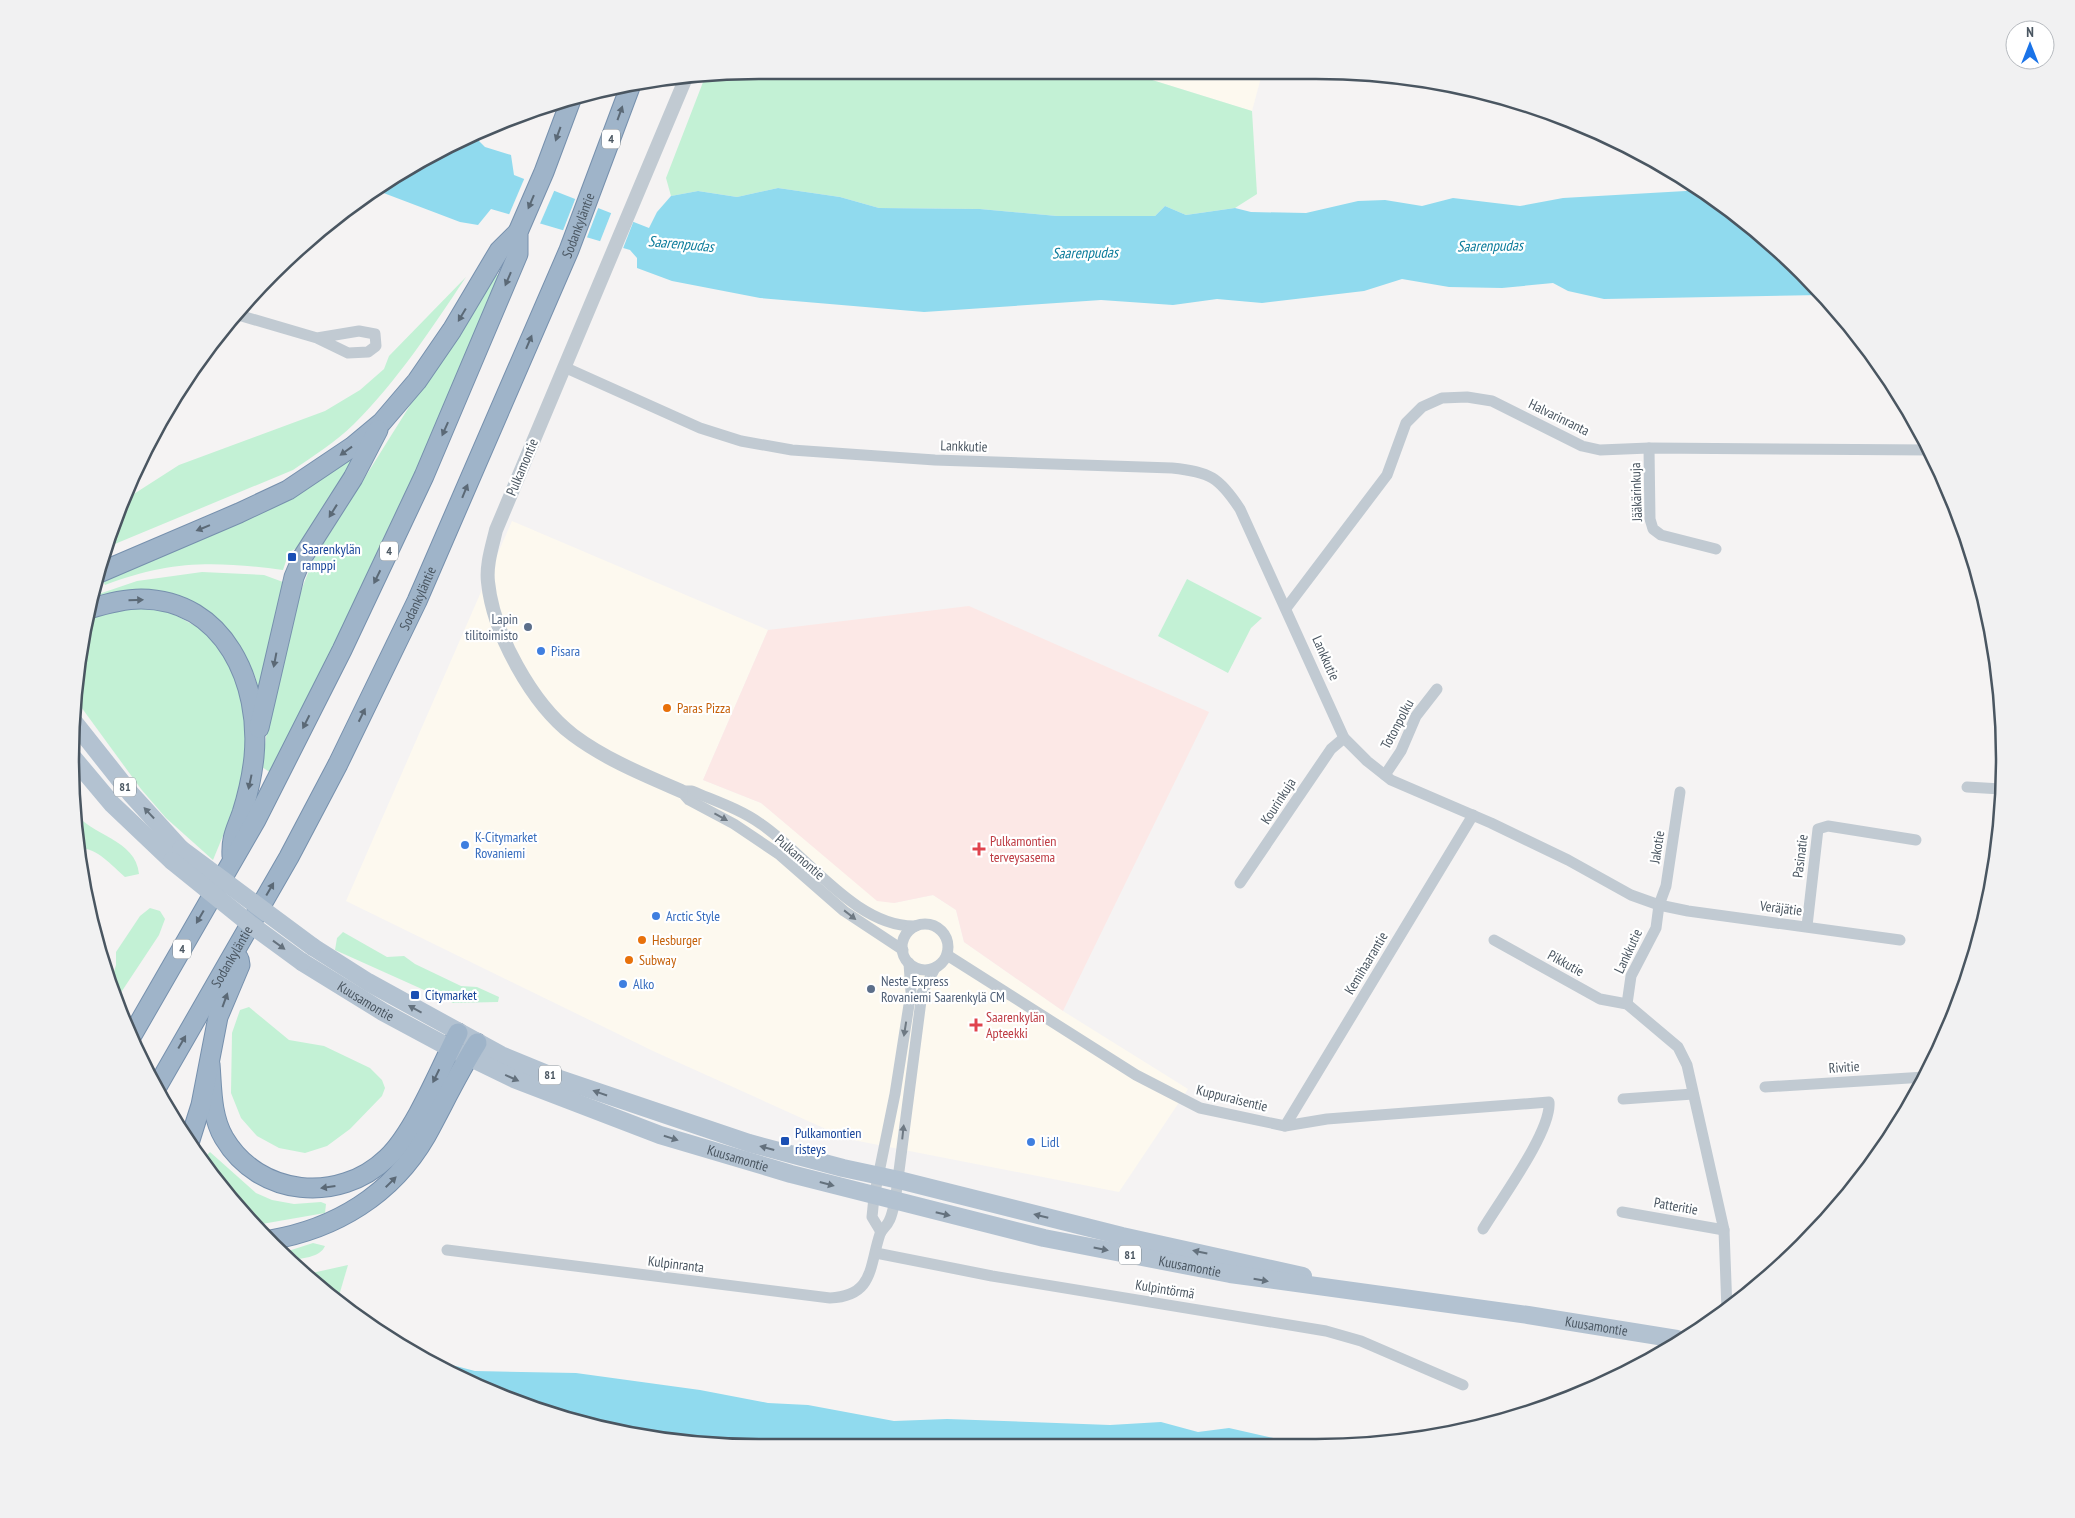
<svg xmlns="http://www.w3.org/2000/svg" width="2075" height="1518" font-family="'PT Sans Narrow',sans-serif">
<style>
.commercial{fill:#fdf9ef}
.medical{fill:#fce8e6}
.green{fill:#c3f1d5}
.water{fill:#90daee}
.pier{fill:#f5f3f3}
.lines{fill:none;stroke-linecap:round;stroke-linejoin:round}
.trunk-casing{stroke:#7690ad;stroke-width:21}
.minor{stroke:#c1cad2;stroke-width:11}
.tertiary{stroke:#c1cad2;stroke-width:14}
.primary{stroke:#b3c2d1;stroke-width:18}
.trunk{stroke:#9fb4c9;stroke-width:19}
.primary-bridge{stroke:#b3c2d1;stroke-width:18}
.oneway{fill:#5b6976}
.oneway2{fill:#64717d}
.oneway3{fill:#6e7983}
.transit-dot{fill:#1a4fb4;stroke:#fff;stroke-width:2}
.service-dot{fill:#5c6f8a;stroke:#fff;stroke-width:2}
.shop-dot{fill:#3f7fe0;stroke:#fff;stroke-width:2}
.food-dot{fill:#e8710a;stroke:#fff;stroke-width:2}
.health-dot{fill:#e0444e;stroke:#fff;stroke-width:2}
.labels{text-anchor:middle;stroke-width:4.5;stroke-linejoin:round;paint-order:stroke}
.shield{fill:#fff;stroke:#808990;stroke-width:1}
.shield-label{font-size:12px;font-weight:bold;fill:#4a5661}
.street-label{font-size:14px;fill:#4a5661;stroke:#fff}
.transit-label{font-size:14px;fill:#164399;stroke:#fff;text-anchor:start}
.service-label{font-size:14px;fill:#4e5e75;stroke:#fff;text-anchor:end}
.shop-label{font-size:14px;fill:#366cbe;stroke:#fff;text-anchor:start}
.food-label{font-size:14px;fill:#c56008;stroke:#fff;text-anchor:start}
.health-label{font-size:14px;fill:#be3a42;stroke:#fff;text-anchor:start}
.water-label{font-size:15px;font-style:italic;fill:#0c7c9b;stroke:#fff}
.rim{fill:none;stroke:#4a5661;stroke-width:2.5}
</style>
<rect width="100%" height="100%" fill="#f5f3f3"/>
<g class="commercial">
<path d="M1120,70H1263L1252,111Z"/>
<path d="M512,521L768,630L703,780L761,803L877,900L894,903L933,895L956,910L964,942L1063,1011L1188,1089L1119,1192L848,1139L653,1051L346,901Z"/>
</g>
<path class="medical" d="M969,606L1209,712L1063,1011L964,942L956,910L933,895L894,903L877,901L761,803L703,780L768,630Z"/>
<g class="green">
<path d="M759,70H1120L1252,111L1257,194L1235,208L1186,215L1165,206L1155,216H1057L980,209L879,208L840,197L778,188L737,197L698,191L671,196L666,178L705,77Z"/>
<path d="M493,273L502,277L362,592L271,773L262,767C271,696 285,622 315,557Z"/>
<path d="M466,277C432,328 398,380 354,424C336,442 313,456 293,470L110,546L126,499L179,465L325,411L360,390L384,369L389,356Z"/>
<path d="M366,445L301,546L289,552L283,570C215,561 170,560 105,585L103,581L167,552Z"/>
<path d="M202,572L264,575L283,582L261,702L255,676L239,646L230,633L204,610L96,601L93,596L137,581Z"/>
<path d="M1187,579L1262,618L1251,628L1228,673L1158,636Z"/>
<path d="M134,607L168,611L208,633L228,659L247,707L245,769L236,804L213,860L166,818L141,789L76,700L84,621L94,616Z"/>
<path d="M73,811C91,836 136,839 139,874L125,877C112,866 98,848 79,848L77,855Z"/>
<path d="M150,908L160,911L165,919L159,935L116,1000L111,981L116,965V952L140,916Z"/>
<path d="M343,932L387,957L404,956L415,964L461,986L477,987L499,997L498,1002L453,1003L335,950L337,938Z"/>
<path d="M249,1007L289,1040L324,1046L370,1068L382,1080L385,1088L382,1096L350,1129L327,1146L305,1153L279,1148L257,1136L241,1118L231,1093L232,1033L240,1010Z"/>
<path d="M210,1152L256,1193L272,1200L294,1204L321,1202L326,1204L325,1213L256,1225L232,1199L225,1184L208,1167L204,1158Z"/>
<path d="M313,1243L325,1246C320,1258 301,1258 289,1261L282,1253Z"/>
<path d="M348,1265L338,1299L303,1275Z"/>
</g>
<g class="water">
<path d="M472,134L485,147L511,155L514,175L649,228L657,212L671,196L698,191L737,197L778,188L840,197L879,208L980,209L1057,216H1155L1165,206L1186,215L1235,208L1251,212L1306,213L1358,201L1385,200L1422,206L1453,198L1520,206L1563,198L1703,190L1771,241L1821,295L1604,299L1568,291L1553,283L1502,288L1449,287L1402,279L1364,291L1262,303L1217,299L1173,305L1101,300L924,312L760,298L672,281L637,268V258L630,250L491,209L478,225L460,222L373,189L455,141Z"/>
<path d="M433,1363L448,1364L475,1371L576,1373L700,1390L768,1403L808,1405L894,1421L947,1419L1110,1425L1161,1422L1198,1432L1229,1428L1296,1443L714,1447L580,1424L454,1377Z"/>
</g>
<g class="pier">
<path d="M525,177L555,189L539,226L508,217Z"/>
<path d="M576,197L599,206L586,240L562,233Z"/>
<path d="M612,211L634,220L622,251L599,244Z"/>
</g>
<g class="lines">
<g class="trunk-casing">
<g id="trunk">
<path d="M101,572L239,513L288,490L352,447L382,422L417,381L452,330L499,251L518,232"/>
<path d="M89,609C105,604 123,599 141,599C225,600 261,684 254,757C252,776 248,794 242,813C236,830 231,837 232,856"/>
<path d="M259,728L294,577L302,558L353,478L378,430"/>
<path d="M131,1037L256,820L342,650L424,476L518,254V232L544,172L572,97"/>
<path d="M210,1064C212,1088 211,1116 224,1138C259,1197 339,1204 387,1158C414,1133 441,1067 458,1033"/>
<path id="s2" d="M158,1085L289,857L338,764L417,601L569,250L630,87"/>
<path d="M190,1140L201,1105L218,1017L240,965L239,959"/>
<path d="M270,1240C335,1229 392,1195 426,1136C443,1105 458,1073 477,1043"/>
</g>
</g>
<g class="minor">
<path d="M235,314L317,338L348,353L368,352L376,346L375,334L359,331L317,338"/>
<path d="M564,367L700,428L741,441L792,450L935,460L1172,468C1210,472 1219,477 1240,509L1344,738L1367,761L1391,780L1491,823L1568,860L1631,895L1659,905L1688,911L1900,940"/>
<path d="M1649,448L1650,519L1653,529L1661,535L1716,549"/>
<path d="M1287,607L1387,475L1406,423L1422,407L1442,398L1467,397L1492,401L1582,446L1600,450L1649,448L1931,450"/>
<path d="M1385,775L1401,751L1416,716L1437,689"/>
<path d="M1967,787L2001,789"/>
<path d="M681,791H692C715,801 740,809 761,824C807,855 856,928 916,926"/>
<path d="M681,791L689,800L734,824L780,855L844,911L903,950"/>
<path d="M1240,883L1331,749L1344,738"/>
<circle cx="925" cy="947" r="23"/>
<path d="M1807,926L1818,829L1828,826L1916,840"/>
<path d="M1494,940L1600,999L1627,1004L1678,1047L1687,1065L1724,1230L1727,1310"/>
<path d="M947,955L1136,1075L1200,1108L1285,1126L1327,1119L1549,1102C1552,1131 1499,1202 1483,1229"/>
<path d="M1627,1004L1631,976L1656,928L1659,905L1666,886L1680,792"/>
<path d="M1765,1087L1925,1077"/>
<path d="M1623,1099L1693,1094"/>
<path d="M1285,1126L1473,815"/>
<path d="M1622,1212L1724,1230"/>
<path d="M881,1232L872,1217L874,1197L895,1094L911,992L909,963"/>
<path d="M447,1250L830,1298C874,1296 869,1267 880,1234C882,1229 887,1226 889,1221C892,1216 893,1208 895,1202L922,993L935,968"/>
<path d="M876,1253L992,1276L1326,1331L1361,1341L1463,1385"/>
</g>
<path class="tertiary" d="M681,791C644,775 605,759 573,735C532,704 493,633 488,582C486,565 492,547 496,530L685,80"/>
<g class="primary">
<path d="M74,722L131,794L181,849"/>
<path d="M70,754L112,804L172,861"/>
<path d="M313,947L368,982L501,1055L557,1078L749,1143L843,1168L899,1180L1122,1236L1303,1276"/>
<path id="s1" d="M302,962L383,1012L450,1048L514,1079L660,1135L791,1174L1044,1238L1230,1274L1528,1315L1677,1339"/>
</g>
<use href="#trunk" class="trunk"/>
<g class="primary-bridge">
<path d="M181,849L313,947"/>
<path d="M172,861L250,924L302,962"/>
</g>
</g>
<defs><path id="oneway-solid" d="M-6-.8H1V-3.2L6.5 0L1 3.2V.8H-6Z" transform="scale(1.25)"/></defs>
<g class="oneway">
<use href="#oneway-solid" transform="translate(620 113) rotate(-70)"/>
<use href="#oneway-solid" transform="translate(558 134) rotate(110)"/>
<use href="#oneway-solid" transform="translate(531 202) rotate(113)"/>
<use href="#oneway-solid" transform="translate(508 279) rotate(113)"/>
<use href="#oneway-solid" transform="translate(462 315) rotate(121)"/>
<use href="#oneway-solid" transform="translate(529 342) rotate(-67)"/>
<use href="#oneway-solid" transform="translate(445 429) rotate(114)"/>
<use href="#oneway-solid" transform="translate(346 451) rotate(144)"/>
<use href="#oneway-solid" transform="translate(465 491) rotate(-68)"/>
<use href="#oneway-solid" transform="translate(333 511) rotate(122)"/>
<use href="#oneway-solid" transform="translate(203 528) rotate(158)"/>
<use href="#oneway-solid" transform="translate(377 577) rotate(116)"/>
<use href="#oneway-solid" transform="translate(136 600) rotate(-2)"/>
<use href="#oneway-solid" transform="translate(275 660) rotate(101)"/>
<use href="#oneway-solid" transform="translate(362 715) rotate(-64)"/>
<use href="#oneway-solid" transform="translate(306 722) rotate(117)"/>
<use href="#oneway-solid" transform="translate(250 782) rotate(102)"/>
<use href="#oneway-solid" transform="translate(270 889) rotate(-60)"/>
<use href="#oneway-solid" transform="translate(200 917) rotate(120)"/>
<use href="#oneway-solid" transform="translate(225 1000) rotate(-70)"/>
<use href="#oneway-solid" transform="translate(182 1042) rotate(-60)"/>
<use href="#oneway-solid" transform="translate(436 1076) rotate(116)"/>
<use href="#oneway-solid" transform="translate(391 1182) rotate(-45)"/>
<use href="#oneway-solid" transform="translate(328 1187) rotate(172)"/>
</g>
<g class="oneway2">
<use href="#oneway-solid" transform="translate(149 813) rotate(-133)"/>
<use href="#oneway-solid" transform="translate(279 945) rotate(36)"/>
<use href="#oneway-solid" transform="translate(415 1009) rotate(-151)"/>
<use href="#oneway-solid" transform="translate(512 1078) rotate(24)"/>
<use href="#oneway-solid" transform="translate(600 1093) rotate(-161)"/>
<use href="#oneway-solid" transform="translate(671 1138) rotate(17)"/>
<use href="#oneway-solid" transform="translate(767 1148) rotate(-165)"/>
<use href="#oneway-solid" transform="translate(827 1184) rotate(15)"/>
<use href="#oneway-solid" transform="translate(943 1214) rotate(13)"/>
<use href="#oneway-solid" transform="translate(1041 1216) rotate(-166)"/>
<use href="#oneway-solid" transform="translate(1101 1249) rotate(11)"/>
<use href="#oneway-solid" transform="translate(1200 1252) rotate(-168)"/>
<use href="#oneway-solid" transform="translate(1261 1280) rotate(10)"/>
</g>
<g class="oneway3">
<use href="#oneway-solid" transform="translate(721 817) rotate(29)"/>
<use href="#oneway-solid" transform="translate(850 915) rotate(38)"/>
<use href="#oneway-solid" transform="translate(905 1029) rotate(99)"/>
<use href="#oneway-solid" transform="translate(903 1132) rotate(-84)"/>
</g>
<g class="transit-dot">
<rect x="287" y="552" width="10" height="10" rx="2.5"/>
<rect x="410" y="990" width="10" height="10" rx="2.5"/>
<rect x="780" y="1136" width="10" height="10" rx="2.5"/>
</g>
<g class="service-dot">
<circle cx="528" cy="627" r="5"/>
<circle cx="871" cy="989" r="5"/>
</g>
<g class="shop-dot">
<circle cx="541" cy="651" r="5"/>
<circle cx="465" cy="845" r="5"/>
<circle cx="656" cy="916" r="5"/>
<circle cx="623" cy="984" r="5"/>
<circle cx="1031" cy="1142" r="5"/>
</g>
<g class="food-dot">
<circle cx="667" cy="708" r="5"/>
<circle cx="642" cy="940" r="5"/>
<circle cx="629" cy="960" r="5"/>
</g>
<g class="health-dot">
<path d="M976.5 841.5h5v5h5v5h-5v5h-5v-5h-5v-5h5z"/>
<path d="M973.5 1017.5h5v5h5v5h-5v5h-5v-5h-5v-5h5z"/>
</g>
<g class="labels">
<g class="shield">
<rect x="602" y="129.5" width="18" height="19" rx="4"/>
<rect x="380" y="541.5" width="18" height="19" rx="4"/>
<rect x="114" y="777.5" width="22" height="19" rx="4"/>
<rect x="173" y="939.5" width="18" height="19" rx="4"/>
<rect x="539" y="1065.5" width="22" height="19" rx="4"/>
<rect x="1119" y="1245.5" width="22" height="19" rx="4"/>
</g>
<g class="shield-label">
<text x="611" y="143">4</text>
<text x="389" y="555">4</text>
<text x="125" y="791">81</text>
<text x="182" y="953">4</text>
<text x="550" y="1079">81</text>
<text x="1130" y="1259">81</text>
</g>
<g class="street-label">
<text dy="5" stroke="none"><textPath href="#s2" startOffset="958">Sodankyläntie</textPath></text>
<text transform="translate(1559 417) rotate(26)" y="5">Halvarinranta</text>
<text transform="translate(964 446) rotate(2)" y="5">Lankkutie</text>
<text transform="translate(522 467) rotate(-67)" y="5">Pulkamontie</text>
<text transform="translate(1636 492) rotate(-92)" y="5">Jääkärinkuja</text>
<text dy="5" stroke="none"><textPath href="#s2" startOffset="552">Sodankyläntie</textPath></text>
<text transform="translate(1326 658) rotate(66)" y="5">Lankkutie</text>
<text transform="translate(1397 724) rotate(-62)" y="5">Totonpolku</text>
<text transform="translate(1278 801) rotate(-57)" y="5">Kourinkuja</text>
<text transform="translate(1657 847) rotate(-81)" y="5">Jakotie</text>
<text transform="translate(1800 856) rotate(-83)" y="5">Pasinatie</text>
<text transform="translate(800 857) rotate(41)" y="5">Pulkamontie</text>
<text transform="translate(1781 908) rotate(7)" y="5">Veräjätie</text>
<text transform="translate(1628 951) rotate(-65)" y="5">Lankkutie</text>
<text dy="5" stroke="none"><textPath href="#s2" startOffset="148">Sodankyläntie</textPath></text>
<text transform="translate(1366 963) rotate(-59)" y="5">Kemihaarantie</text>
<text transform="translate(1566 963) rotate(29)" y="5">Pikkutie</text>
<text dy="5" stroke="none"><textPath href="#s1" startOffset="75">Kuusamontie</textPath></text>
<text transform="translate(1844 1067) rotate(-4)" y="5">Rivitie</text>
<text transform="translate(1232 1098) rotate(14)" y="5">Kuppuraisentie</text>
<text dy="5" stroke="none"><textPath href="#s1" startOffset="480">Kuusamontie</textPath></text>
<text transform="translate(1676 1206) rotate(10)" y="5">Patteritie</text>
<text transform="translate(676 1264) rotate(7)" y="5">Kulpinranta</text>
<text dy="5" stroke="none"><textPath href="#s1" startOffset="945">Kuusamontie</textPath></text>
<text transform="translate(1165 1289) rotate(9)" y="5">Kulpintörmä</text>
<text dy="5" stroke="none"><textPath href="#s1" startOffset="1356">Kuusamontie</textPath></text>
</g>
<g class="transit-label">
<text x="302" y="554">Saarenkylän<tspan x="302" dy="16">ramppi</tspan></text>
<text x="425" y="1000">Citymarket</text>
<text x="795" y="1138">Pulkamontien<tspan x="795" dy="16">risteys</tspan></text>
</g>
<g class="service-label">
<text x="518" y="624">Lapin<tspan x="518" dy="16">tilitoimisto</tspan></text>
<text x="881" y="986" text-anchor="start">Neste Express<tspan x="881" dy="16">Rovaniemi Saarenkylä CM</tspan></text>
</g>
<g class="shop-label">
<text x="551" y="656">Pisara</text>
<text x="475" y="842">K-Citymarket<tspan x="475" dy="16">Rovaniemi</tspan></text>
<text x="666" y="921">Arctic Style</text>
<text x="633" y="989">Alko</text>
<text x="1041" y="1147">Lidl</text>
</g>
<g class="food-label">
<text x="677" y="713">Paras Pizza</text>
<text x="652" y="945">Hesburger</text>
<text x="639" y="965">Subway</text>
</g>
<g class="health-label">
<text x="990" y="846">Pulkamontien<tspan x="990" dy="16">terveysasema</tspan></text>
<text x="986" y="1022">Saarenkylän<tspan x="986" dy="16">Apteekki</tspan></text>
</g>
<g class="water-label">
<text transform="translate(681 244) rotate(5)" y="5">Saarenpudas</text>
<text transform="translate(1490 246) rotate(-1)" y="5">Saarenpudas</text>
<text transform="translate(1085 253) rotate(-1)" y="5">Saarenpudas</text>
</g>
</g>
<path d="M0 0H2075V1518H0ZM759 79H1316A680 680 0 0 1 1996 759V759A680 680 0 0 1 1316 1439H759A680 680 0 0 1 79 759V759A680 680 0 0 1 759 79Z" fill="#f1f1f2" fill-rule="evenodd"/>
<path class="rim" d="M759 79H1316A680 680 0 0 1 1996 759V759A680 680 0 0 1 1316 1439H759A680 680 0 0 1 79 759V759A680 680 0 0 1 759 79Z"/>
<g transform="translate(2030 45)"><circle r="24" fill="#ffffff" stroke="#b7bbc0"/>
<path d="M0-4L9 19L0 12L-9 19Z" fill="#1a73e8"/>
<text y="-8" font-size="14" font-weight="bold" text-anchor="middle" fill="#4a5661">N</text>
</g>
</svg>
